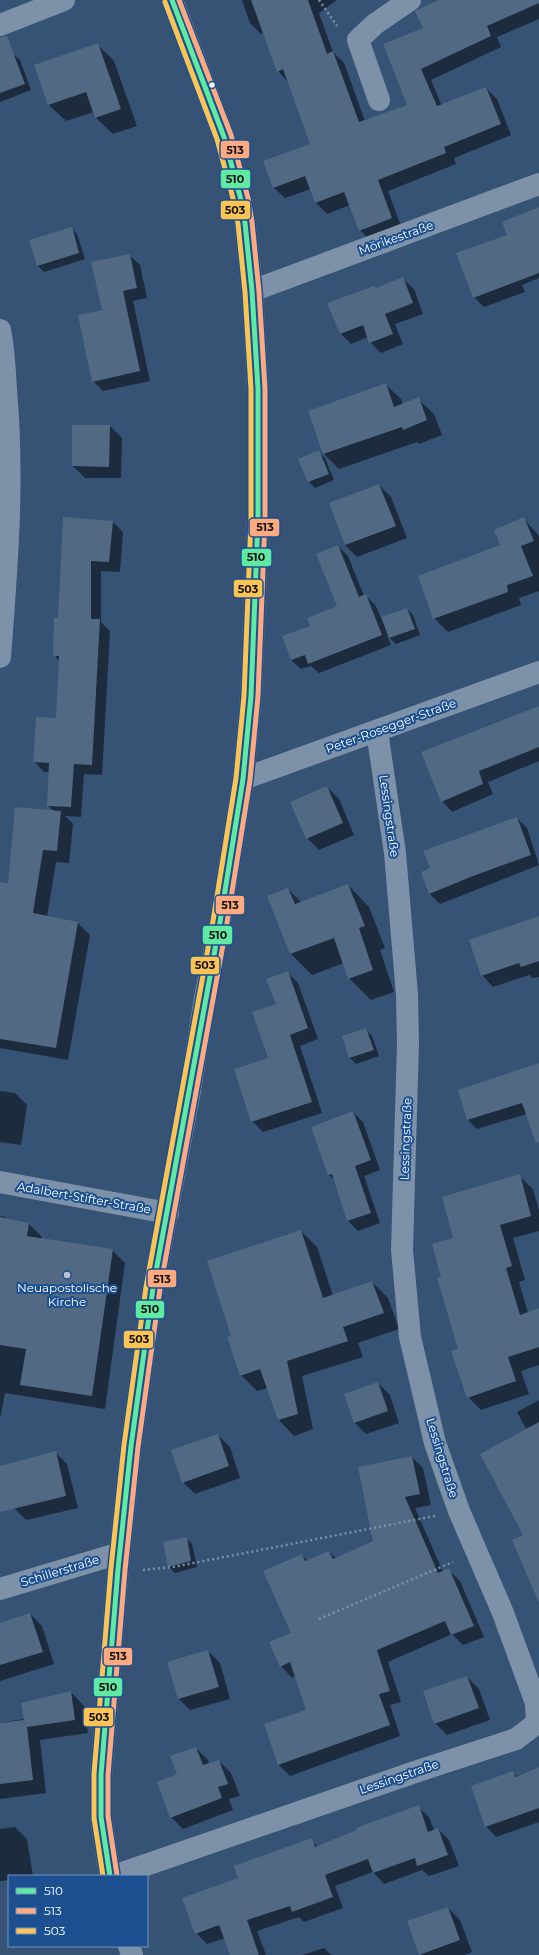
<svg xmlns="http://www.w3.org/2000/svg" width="539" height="1955" font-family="Montserrat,sans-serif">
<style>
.shadow{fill:#0007}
.building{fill:#526984}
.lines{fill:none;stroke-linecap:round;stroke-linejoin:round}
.path{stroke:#7d92a8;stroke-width:2.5;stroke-dasharray:2 3;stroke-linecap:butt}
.minor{stroke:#7d92a8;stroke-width:22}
.bus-1-casing{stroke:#1b4f8f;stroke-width:8}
.bus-2-casing{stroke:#1b4f8f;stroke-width:8}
.bus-3-casing{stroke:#1b4f8f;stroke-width:8}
.bus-1{stroke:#60e9a3;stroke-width:5}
.bus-2{stroke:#ffa980;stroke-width:5}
.bus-3{stroke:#fcc553;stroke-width:5}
.bus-dot{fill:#fff;stroke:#1b4f8f;stroke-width:1.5}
.poi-dot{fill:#b9c2ce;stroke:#1b4f8f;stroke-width:1.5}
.labels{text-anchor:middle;stroke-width:4;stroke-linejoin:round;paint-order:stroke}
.street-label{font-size:12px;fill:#fff;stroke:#1b4f8f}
.poi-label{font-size:12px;fill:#fff;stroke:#1b4f8f}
.line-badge{stroke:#1b4f8f;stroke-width:1.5}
.pale-badge-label{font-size:11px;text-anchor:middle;font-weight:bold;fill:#111}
</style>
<rect width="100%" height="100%" fill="#365274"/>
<g class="shadow">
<path d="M242,0H337L319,13L333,52L344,63L365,121L409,106L425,29L442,0H539V19L497,37L501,47L431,80L442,106L486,88L497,99L511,135L454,158L456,164L388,191L402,229L371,241L360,230L350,205L327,214L316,203L311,189L285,198L274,188L311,144L289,83L278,71L264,33L261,34L250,23Z"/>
<path d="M97,44L114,61L137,126L113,134L96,118L94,112L66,121L49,105L36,66Z"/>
<path d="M13,54L20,60L31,90L0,102V59Z"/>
<path d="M539,209V278L522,285L525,292L484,307L474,297L508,236Z"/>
<path d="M71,228L77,234L85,259L44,272L38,266Z"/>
<path d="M129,255L140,265L147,298L133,301L150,381L103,391L93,381L103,311Z"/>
<path d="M403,279L414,289L423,314L395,324L403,344L381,353L370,342L368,337L351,344L340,333L376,289Z"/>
<path d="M385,384L401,399L403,405L418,399L434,414L442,435L419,444L417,442L339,469L324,454Z"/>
<path d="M110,426L122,438L121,478H85L73,466Z"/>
<path d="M319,452L325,458L334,480L315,488L309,482Z"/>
<path d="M379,485L391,497L407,538L357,557L345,545Z"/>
<path d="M524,519L539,536V591L519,598L521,605L448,632L434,618Z"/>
<path d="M112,521L123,532L120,572L101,571V622L110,631L102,775L84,774L81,817L65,816L73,824L69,863L56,862L47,917L78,923L90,935L68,1060L0,1048V883L9,884L54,811L48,806L49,772H44L34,761L57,719L60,662L54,655L59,619Z"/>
<path d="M338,546L348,556L364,596H366L376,606L381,618L407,609L413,615L420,635L396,644L387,635L391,645L319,673L311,666L301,669L291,660L311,627L338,606Z"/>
<path d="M539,707V761L488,782L493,794L452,812L442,801Z"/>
<path d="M327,787L339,799L354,835L319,850L307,838Z"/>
<path d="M517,818L527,828L539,865L440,904L430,894L422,872L431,869Z"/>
<path d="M348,885L369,907L385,948L380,950L394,992L371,1000L349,978L344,963L312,975L291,954L288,889L302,903Z"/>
<path d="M539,917V977L533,978L529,975L493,987L482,975Z"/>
<path d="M287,972L298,983L318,1039L300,1046L322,1113L263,1132L252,1121L269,1058L277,1004Z"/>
<path d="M365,1029L372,1036L379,1056L356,1064L350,1058L343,1037Z"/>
<path d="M539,1065V1123L527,1114L477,1129L468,1120Z"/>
<path d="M0,1091L15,1093L27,1105L21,1145L0,1142Z"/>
<path d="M353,1112L363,1122L380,1170L364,1176L380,1223L358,1231L348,1221L335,1180L329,1175Z"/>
<path d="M519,1176L533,1189L539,1211V1231L513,1238L525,1280L519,1282L528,1313L539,1310V1365L521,1371L529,1394L481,1410L468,1397L460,1350L442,1277L455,1238Z"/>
<path d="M0,1216L5,1217L8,1220L29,1224L42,1237L41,1239L112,1250L125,1263L105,1409L5,1393L0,1419Z"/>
<path d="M301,1231L317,1247L333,1296L372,1282L388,1298L399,1329L358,1343L363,1357L302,1376L313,1429L294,1436L279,1420L268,1388L257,1391L241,1375L233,1336Z"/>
<path d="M378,1383L390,1395L399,1423L366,1434L354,1422Z"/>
<path d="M539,1400V1584L525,1536L527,1430L517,1412Z"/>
<path d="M218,1435L230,1447L240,1478L195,1494L183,1482Z"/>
<path d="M55,1452L67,1464L78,1508L26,1520L14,1508Z"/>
<path d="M412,1457L423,1468L431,1505L415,1508L443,1572L449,1570L460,1581L484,1637L463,1645L452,1634L388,1662L401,1702L390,1705L400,1736L290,1776L279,1765L265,1725L307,1711L295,1676L292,1678L281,1666L292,1633L302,1555L308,1561L329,1552L336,1558L374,1542Z"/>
<path d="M186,1538L192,1544L197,1567L175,1573L168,1566Z"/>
<path d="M30,1614L42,1626L54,1664L0,1681V1624Z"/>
<path d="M208,1651L220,1663L230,1699L190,1710L178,1698Z"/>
<path d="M467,1677L479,1689L490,1720L447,1735L435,1723Z"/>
<path d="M71,1692L84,1706L88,1733L40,1740L46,1793L0,1799V1723L24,1719Z"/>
<path d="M196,1748L208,1760L209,1764L219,1761L231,1773L240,1796L229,1799L233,1810L183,1829L171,1817L178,1775Z"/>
<path d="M539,1768V1822L496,1837L486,1826L512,1772L516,1776Z"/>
<path d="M418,1807L429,1817L434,1830L438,1829L449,1840L459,1866L429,1876L422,1870L384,1884L373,1872L335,1886L343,1908L304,1922L299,1917L257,1931L266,1955H231L225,1938L207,1944L196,1933L239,1879L311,1840L318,1847Z"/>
<path d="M15,1827L27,1839L33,1876H9V1880L0,1881V1829Z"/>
<path d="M448,1908L460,1920L472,1952L465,1955H421Z"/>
<path d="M324,1948L331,1955H302Z"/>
</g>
<g class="building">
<path d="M251,0H308L327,54L333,51L359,122L407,105L383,44L423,28L415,11L417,10L439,0H539V3L487,26L491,36L421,69L437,106L486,87L501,124L444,147L446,153L378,180L392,218L359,231L344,192L315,203L305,176L273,188L263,161L310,144L283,69L277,72Z"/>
<path d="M7,36L25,84L0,93V37Z"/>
<path d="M98,43L121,109L95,118L86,92L48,105L34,65Z"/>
<path d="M539,207V273L473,298L456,253L507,235L502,222Z"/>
<path d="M72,227L79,253L37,266L29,240Z"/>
<path d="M130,254L137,288L123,291L140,371L92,382L78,315L102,310L91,262Z"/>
<path d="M403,277L413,303L385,314L393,334L369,343L363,325L340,334L327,303L374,286L376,288Z"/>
<path d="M386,383L394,407L419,397L427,420L403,430L402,427L323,454L308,411Z"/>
<path d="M72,425H110L109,467L72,466Z"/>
<path d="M319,450L329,474L308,482L298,459Z"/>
<path d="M379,484L396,526L345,545L329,503Z"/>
<path d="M63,517L113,521L109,562L91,561V619H100L92,765L74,764L71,807L47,806L49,763L33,762L36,717L56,718L59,656H53L54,618H58Z"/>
<path d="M524,517L534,541L521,546L533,576L507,585L508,592L433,619L418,576L500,545L494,530Z"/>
<path d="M338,545L359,597L366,594L382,635L308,664L305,655L291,660L282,636L310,626L307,618L337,606L316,554Z"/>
<path d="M407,608L415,629L389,638L381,617Z"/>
<path d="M539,706V747L479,771L483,784L441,802L421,752Z"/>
<path d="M327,786L343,823L306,839L290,802Z"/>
<path d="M15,807L61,811L57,851L43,850L33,913L78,922L56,1048L0,1039V882L8,883Z"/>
<path d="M517,817L531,855L473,876L429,894L421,872L430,868L423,851Z"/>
<path d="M348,884L365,926L359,928L373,970L348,979L334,938L290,954L267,896L288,888L295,904Z"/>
<path d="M539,916V961L521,967L519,963L481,976L469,940Z"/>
<path d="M288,971L308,1028L290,1035L312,1102L251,1122L234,1069L268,1058L252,1012L276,1004L266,979Z"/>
<path d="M366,1028L374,1050L349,1058L342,1036Z"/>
<path d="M539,1063V1142L536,1143L522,1103L467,1120L458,1090Z"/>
<path d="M353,1111L371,1160L355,1166L371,1213L347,1221L332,1174L328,1175L311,1127Z"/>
<path d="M520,1174L531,1216L500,1225L512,1266L506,1268L520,1315L539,1308V1347L508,1357L516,1381L467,1398L451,1351L458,1349L437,1278L441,1277L432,1244L453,1238L442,1197Z"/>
<path d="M0,1217L29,1223L27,1236L113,1249L92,1396L20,1385L26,1349L0,1345Z"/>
<path d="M301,1230L323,1298L372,1281L384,1313L343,1327L348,1341L287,1361L298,1414L278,1420L260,1369L240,1376L227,1337L231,1336L207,1261Z"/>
<path d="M378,1382L388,1411L354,1423L344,1394Z"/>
<path d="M539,1422V1603L512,1540L523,1535L480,1454Z"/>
<path d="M218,1434L229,1466L182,1483L171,1450Z"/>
<path d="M56,1451L66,1496L0,1512V1466Z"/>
<path d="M412,1456L420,1494L405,1497L438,1573L449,1568L474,1626L451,1635L445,1621L377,1650L390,1691L379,1694L390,1725L278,1765L264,1724L306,1710L290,1662L280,1667L269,1642L291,1633L263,1571L302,1554L305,1561L329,1551L333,1559L373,1541L358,1467Z"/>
<path d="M187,1537L191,1561L168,1567L163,1542Z"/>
<path d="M30,1613L43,1652L0,1665V1623Z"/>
<path d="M208,1650L219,1687L178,1699L167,1662Z"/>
<path d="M467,1676L479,1708L434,1724L423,1691Z"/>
<path d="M71,1691L75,1720L27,1727L33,1780L0,1784V1723L24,1720L21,1703Z"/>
<path d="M196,1747L203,1765L219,1760L228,1784L218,1787L222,1798L170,1818L157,1782L177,1774L170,1756Z"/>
<path d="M539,1767V1808L485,1827L471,1786L513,1771L515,1777Z"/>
<path d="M419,1805L428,1832L438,1828L448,1855L417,1866L415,1858L373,1873L368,1859L325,1875L333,1897L292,1912L290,1906L247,1920L259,1955H230L219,1925L195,1934L182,1898L238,1878L234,1866L312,1838L315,1847L357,1830L356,1828Z"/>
<path d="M448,1907L460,1940L419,1955L407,1921Z"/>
</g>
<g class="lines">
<g class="path">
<path d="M319,0L337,26"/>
<path d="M143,1570L173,1567L435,1516"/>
<path d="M319,1619L453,1562"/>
</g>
<g class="minor">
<path d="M0,25L64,0"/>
<path d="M379,100L358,40L375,24L410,0"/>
<path d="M252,291L539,184"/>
<path d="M0,330C4,349 5,370 6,390C14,480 7,567 0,657"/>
<path d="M243,779L539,672"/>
<path d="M0,1182L168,1213"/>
<path d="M0,1589L120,1553"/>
<path d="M110,1876L101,1817V1775L118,1569L131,1446L153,1288L190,1090L205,998L220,922L243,779L251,696L258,519V389L252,291L245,223L241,200L224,137L172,0"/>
<path d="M114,1876L415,1772L516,1739L537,1723L536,1703L503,1613L459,1511L435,1443L410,1337L402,1250L408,1043L407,995L395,853L377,731"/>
<path d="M129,1946L132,1955"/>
</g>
<g class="bus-1-casing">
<path id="bus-1" d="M110,1876L101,1817V1775L118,1569L131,1446L153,1288L220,922L243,779L251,696L258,519V389L252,291L245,223L241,200L224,137L172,0"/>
</g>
<g class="bus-2-casing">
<path id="bus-2" d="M117,1875L108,1816V1775L125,1570L138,1447L160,1289L227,923L250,780L258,696L265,519V389L259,291L252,222L248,198L231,135L179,0"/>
</g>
<g class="bus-3-casing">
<path id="bus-3" d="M103,1876L94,1818V1774L111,1568L124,1445L146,1287L213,921L236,778L244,696L251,519V389L245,292L238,224L234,202L217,139L165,2"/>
</g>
<use href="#bus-1" class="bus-1"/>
<use href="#bus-2" class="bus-2"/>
<use href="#bus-3" class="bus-3"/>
</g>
<circle class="bus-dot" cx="212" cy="85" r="3.5"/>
<circle class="poi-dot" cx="67" cy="1275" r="4"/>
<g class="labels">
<g class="street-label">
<text transform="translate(396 238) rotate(-20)" y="4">Mörikestraße</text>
<text transform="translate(391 726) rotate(-20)" y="4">Peter-Rosegger-Straße</text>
<text transform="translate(389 816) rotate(82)" y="4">Lessingstraße</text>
<text transform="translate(406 1139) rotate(-88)" y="4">Lessingstraße</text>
<text transform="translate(84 1198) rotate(10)" y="4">Adalbert-Stifter-Straße</text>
<text transform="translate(442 1458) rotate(73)" y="4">Lessingstraße</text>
<text transform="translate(60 1571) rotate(-17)" y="4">Schillerstraße</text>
<text transform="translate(399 1777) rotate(-19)" y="4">Lessingstraße</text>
</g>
<g class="poi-label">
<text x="67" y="1292">Neuapostolische<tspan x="67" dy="14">Kirche</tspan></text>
</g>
</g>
<g class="line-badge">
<rect x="220" y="140" width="30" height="19" rx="4" fill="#ffa980"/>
<rect x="220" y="169" width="31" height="20" rx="4" fill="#60e9a3"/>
<rect x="220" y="200" width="31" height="20" rx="4" fill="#fcc553"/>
<rect x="249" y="518" width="31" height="19" rx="4" fill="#ffa980"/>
<rect x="241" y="548" width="31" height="19" rx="4" fill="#60e9a3"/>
<rect x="233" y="579" width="30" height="19" rx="4" fill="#fcc553"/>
<rect x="215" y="895" width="30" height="20" rx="4" fill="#ffa980"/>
<rect x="202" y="925" width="31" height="20" rx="4" fill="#60e9a3"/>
<rect x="190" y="956" width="30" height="19" rx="4" fill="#fcc553"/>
<rect x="147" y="1269" width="30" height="19" rx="4" fill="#ffa980"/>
<rect x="135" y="1300" width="30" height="19" rx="4" fill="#60e9a3"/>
<rect x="123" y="1330" width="31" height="19" rx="4" fill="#fcc553"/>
<rect x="103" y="1647" width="30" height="19" rx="4" fill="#ffa980"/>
<rect x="93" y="1677" width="30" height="20" rx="4" fill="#60e9a3"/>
<rect x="83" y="1707" width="31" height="20" rx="4" fill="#fcc553"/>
</g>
<g class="pale-badge-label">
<text x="235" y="154">513</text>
<text x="235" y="183">510</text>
<text x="235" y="214">503</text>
<text x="265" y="531">513</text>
<text x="256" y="561">510</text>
<text x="248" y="593">503</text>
<text x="230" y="909">513</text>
<text x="218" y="939">510</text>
<text x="205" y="969">503</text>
<text x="162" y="1283">513</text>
<text x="150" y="1313">510</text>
<text x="139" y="1343">503</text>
<text x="118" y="1660">513</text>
<text x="108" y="1691">510</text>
<text x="99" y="1721">503</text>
</g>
<rect x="8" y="1875" width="140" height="72" fill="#1b4f8f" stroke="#7695bc"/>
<rect x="16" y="1888" width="20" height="6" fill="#60e9a3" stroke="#7695bc"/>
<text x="44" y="1895" font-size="12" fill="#ffffff">510</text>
<rect x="16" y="1908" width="20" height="6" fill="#ffa980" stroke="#7695bc"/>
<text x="44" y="1915" font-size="12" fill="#ffffff">513</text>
<rect x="16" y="1928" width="20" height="6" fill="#fcc553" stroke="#7695bc"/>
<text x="44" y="1935" font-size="12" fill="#ffffff">503</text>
</svg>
